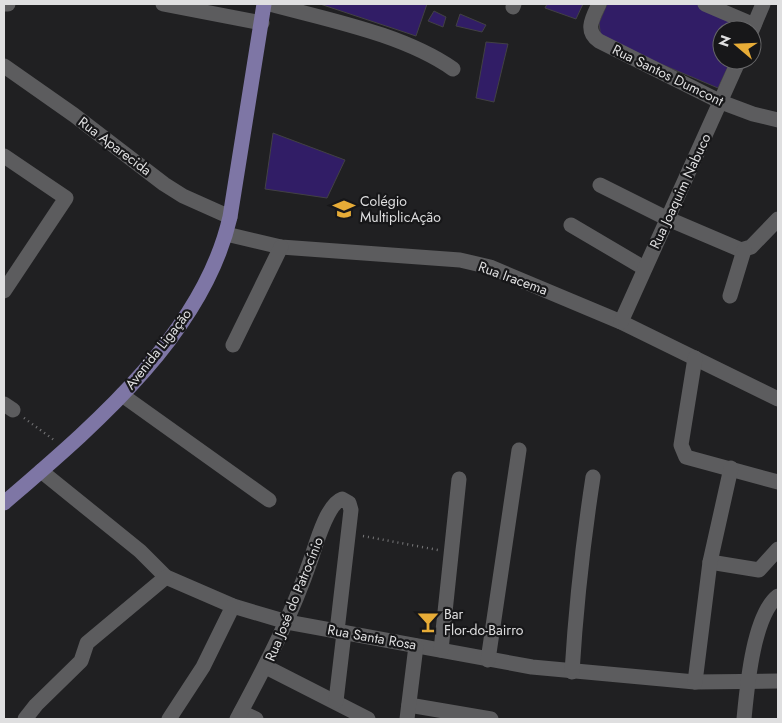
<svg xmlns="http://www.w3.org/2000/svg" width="782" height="723" font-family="Jost,sans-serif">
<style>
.building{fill:#311d66;stroke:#424144}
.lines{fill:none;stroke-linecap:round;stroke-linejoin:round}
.path{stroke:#78787a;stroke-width:2.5;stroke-dasharray:1 4;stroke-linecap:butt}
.minor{stroke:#5c5c5e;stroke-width:15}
.major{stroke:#7e76a5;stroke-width:15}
.labels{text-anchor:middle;stroke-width:4.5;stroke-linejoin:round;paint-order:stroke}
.street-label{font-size:14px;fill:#dfdfe0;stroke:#171719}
.poi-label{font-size:14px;fill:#dfdfe0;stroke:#171719;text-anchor:start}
</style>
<rect width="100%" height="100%" fill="#202022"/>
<g class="building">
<path d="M320,4H427L416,36Z"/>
<path d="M547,4H583L576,19L545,8Z"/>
<path d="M607,4H700L749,24L746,30H722V60H731L718,88L601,39L599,23Z"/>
<path d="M434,11L446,17L443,27L428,21Z"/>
<path d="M460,14L486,25L482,32L456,26Z"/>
<path d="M486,42L508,44L494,102L476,98Z"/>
<path d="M273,133L345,160L327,198L265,189Z"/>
</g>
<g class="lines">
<g class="path">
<path d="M24,418L54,440"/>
<path d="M363,536L438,550"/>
</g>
<g class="minor">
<path d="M4,4H8"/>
<path d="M163,4L262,23"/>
<path d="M270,4C328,20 403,34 453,69"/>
<path d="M599,4C593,17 584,31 599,41L721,102L753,114L778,120"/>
<path d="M705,4L754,25"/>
<path d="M513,7L514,4"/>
<path d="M752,30L763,4"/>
<path d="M4,66L74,115L164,184L183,196L230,217"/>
<path d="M4,156L66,198L4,291"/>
<path d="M600,185L666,218L741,250L751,247L778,219"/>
<path d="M571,225L644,268"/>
<path d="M226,234L281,247L460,260L490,267L621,322L778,399"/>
<path d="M730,296L744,250"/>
<path d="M621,322L739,60"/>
<path d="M233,345L281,247"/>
<path d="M695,358L681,445L686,457L778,482"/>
<path d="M122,395L269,500"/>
<path d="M4,404L13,410"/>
<path d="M41,471L140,551L166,577L233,606L287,622L532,667L695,682L778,681"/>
<path d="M710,562L759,570L778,549"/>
<path d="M441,650L459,479"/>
<path d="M488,660L519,450"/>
<path d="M266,667L368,719"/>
<path d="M572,672C576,606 583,542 593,477"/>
<path d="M695,682L710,562L731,468"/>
<path d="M336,701L344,633"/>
<path d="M409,705L491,719"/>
<path d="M241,712L256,719"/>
<path d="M25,719L36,705L81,661L87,643L166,577"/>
<path d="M169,719L203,667L233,606"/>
<path d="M237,719C265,667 292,615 311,559C316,544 327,504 342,499L349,503L351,510L337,631"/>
<path d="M407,719L416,646"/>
<path d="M744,719C747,688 753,615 778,596"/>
</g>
<path class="major" d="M4,503C92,427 203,335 230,217L264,4"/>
</g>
<defs>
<g id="school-bare" transform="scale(1.725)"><path d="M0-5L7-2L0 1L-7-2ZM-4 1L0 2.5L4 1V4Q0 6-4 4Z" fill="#e7ac37" stroke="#171719" stroke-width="2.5" paint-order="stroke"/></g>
<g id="bar-bare" transform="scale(1.725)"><path d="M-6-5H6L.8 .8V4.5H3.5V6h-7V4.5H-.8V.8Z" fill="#e7ac37" stroke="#171719" stroke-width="2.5" paint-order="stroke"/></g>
</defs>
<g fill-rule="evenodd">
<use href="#school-bare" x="344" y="209"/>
<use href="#bar-bare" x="428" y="622"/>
</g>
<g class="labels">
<g class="street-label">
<text transform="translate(668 75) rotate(26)" y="5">Rua Santos Dumcont</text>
<text transform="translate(115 146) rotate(37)" y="5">Rua Aparecida</text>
<text transform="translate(680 191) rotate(-65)" y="5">Rua Joaquim Nabuco</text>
<text transform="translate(513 278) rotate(20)" y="5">Rua Iracema</text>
<text transform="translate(158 349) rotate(-52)" y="5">Avenida Ligação</text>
<text transform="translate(294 599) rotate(-68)" y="5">Rua José do Patrocínio</text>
<text transform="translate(372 637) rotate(10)" y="5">Rua Santa Rosa</text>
</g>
<g class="poi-label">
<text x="360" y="206">Colégio<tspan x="360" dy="16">MultiplicAção</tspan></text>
<text x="444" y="619">Bar<tspan x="444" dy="16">Flor-do-Bairro</tspan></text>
</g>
</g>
<rect width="782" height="723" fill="none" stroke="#dfdfe0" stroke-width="10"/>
<g transform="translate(737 45) rotate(289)"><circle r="24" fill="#171719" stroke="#676769"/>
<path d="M0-4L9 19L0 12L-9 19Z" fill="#e7ac37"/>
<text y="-8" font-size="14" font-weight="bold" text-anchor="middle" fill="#dfdfe0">N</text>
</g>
</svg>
